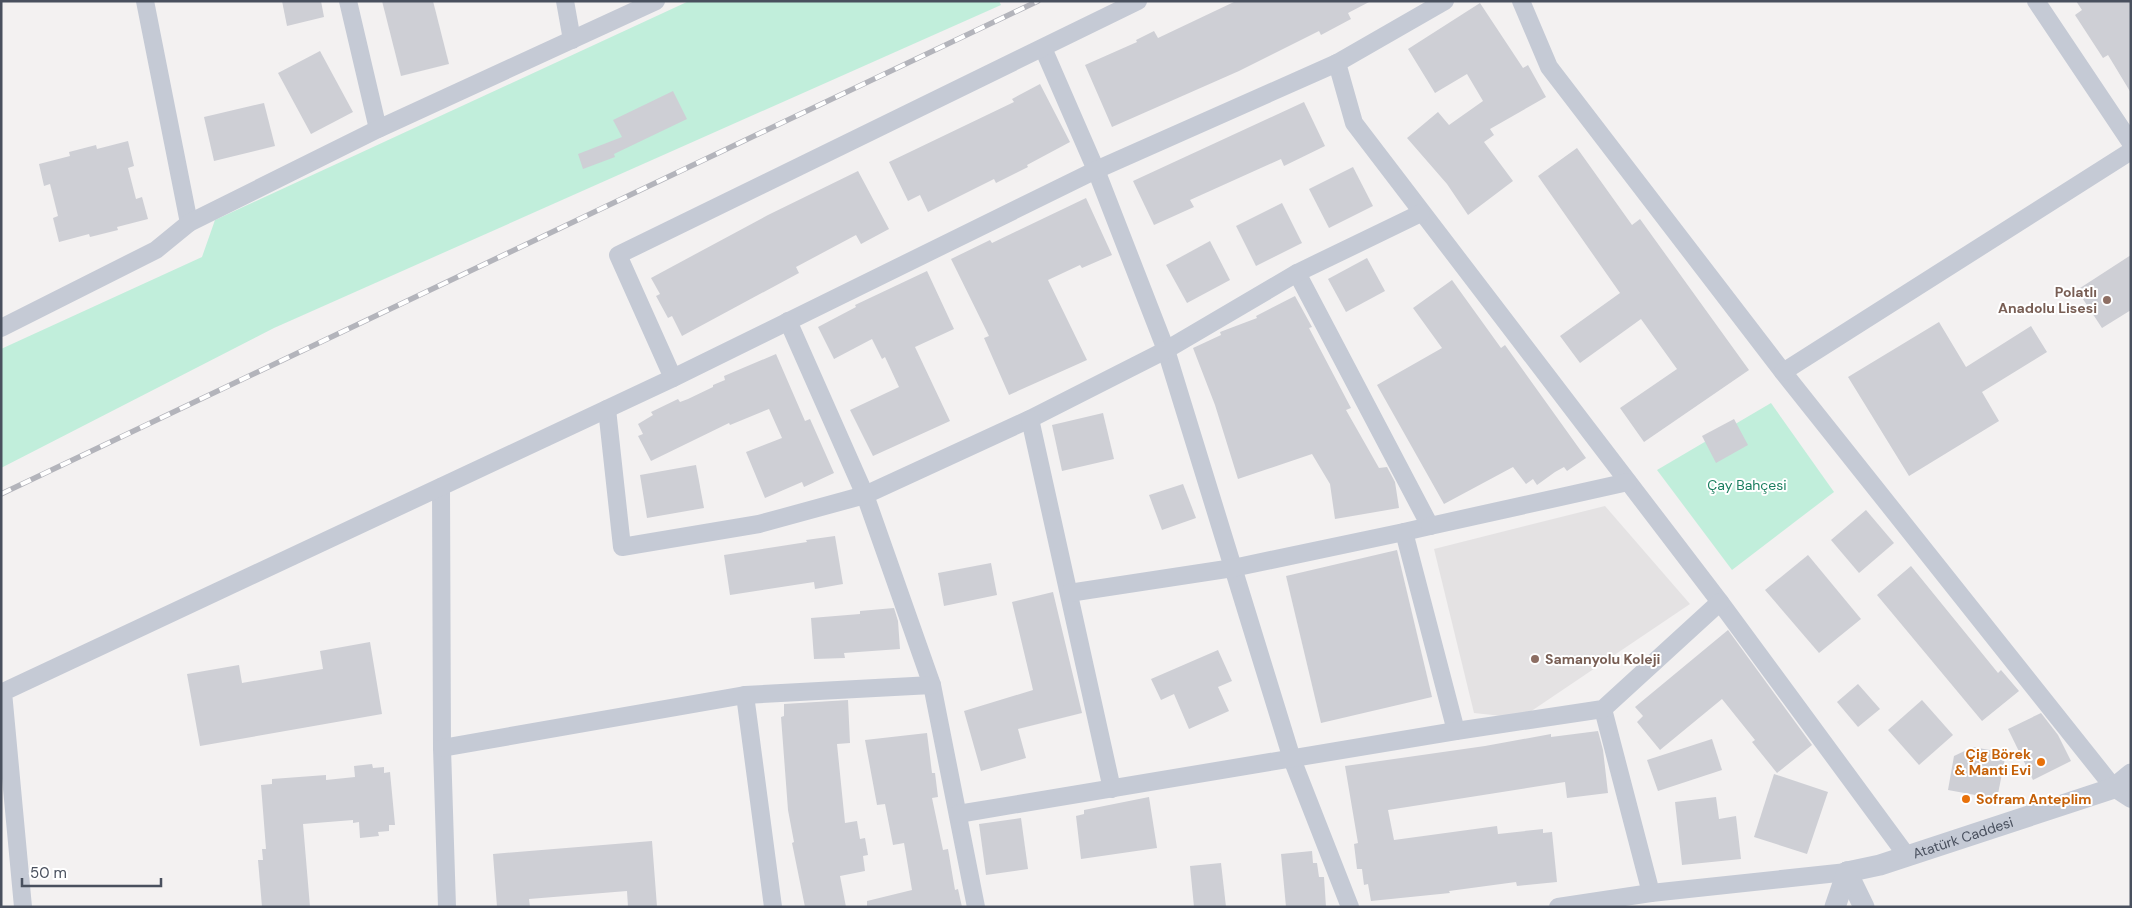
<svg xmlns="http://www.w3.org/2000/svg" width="2132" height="908" font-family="'DM Sans',sans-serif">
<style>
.education{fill:#e4e2e3}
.green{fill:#c1eedb}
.building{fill:#cecfd5}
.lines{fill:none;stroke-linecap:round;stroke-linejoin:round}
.minor{stroke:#c5cad5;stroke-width:18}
.tertiary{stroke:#c5cad5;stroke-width:21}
.rail-casing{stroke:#b3b4bb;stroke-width:5.5}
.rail{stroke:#fff;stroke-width:4;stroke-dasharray:11;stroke-linecap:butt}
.education-dot{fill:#8d6e63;stroke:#fff;stroke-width:2}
.food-dot{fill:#e8710a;stroke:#fff;stroke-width:2}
.labels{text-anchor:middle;stroke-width:4;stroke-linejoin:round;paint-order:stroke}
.education-label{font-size:14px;font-weight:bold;fill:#785e54;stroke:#fff;text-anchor:end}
.park-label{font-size:14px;fill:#1b7e5f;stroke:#fff}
.food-label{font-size:14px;font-weight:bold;fill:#c56008;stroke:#fff;text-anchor:end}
.street-label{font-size:14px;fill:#49505e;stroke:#fff}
</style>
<rect width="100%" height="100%" fill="#f3f1f1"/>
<path class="education" d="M1605,506L1690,604L1521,718L1474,713L1434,549Z"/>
<g class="green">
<path d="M689,1H999L1001,5L274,328L1,468V349L202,257L215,220Z"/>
<path d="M1771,403L1834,492L1732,570L1657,470Z"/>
</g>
<g class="building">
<path d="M282,1H321L324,17L287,26Z"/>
<path d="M382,1H433L449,64L401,76Z"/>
<path d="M1236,1H1371L1348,13L1351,19L1321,35L1319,31L1239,71L1112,127L1085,65L1137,42L1136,40L1154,31L1158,38Z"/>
<path d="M2076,1H2131V93L2108,55L2103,58L2075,15L2082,10Z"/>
<path d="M1480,3L1523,68L1528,65L1546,97L1490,129L1494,135L1484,142L1513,181L1468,215L1447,184L1407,138L1438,112L1449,125L1483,101L1467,74L1435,93L1408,49Z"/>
<path d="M320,51L353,112L311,134L278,73Z"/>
<path d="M1040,84L1070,142L1027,165L1028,167L996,183L994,179L928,212L920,195L908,201L889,162L1014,102L1012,99Z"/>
<path d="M673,91L687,119L614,154L615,157L583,169L578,154L622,137L613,120Z"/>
<path d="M1304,102L1325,146L1284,166L1281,159L1190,200L1194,207L1154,225L1133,181Z"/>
<path d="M264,103L275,146L214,161L204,117Z"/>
<path d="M128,141L134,166L128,168L136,199L142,197L148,219L117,227L118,230L90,237L89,234L59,242L53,218L58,216L50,184L44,186L39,164L70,156L69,152L96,145L97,149Z"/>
<path d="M1577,148L1632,225L1640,219L1749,370L1644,442L1620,408L1677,369L1641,319L1580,363L1560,336L1620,293L1538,176Z"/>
<path d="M1353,167L1373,206L1329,228L1309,189Z"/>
<path d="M858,171L889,229L861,244L856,235L796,267L799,273L682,336L672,316L668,318L656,296L660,294L651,278L768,215Z"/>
<path d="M1086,198L1112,255L1082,268L1080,265L1048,280L1087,360L1009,395L984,338L989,336L951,259L990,240L992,243Z"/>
<path d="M1282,203L1302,243L1256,266L1236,226Z"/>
<path d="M1210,241L1230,280L1187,303L1166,265Z"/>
<path d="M2131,255V310L2102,328L2077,290Z"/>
<path d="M1367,258L1385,291L1346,312L1328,279Z"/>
<path d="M927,271L954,329L915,347L950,421L873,456L850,410L899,387L885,357L882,359L872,339L834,359L818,327L856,307L855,305Z"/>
<path d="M1452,280L1501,348L1505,345L1586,458L1567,471L1564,467L1555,472L1537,485L1533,479L1526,484L1513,467L1444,504L1377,385L1442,348L1413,308Z"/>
<path d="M1295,296L1312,327L1309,328L1351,408L1346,410L1379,468L1387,467L1395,482L1399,508L1335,519L1330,484L1312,454L1238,479L1215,405L1193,348L1221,335L1220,332L1257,318L1256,316Z"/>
<path d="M1939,322L1966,367L2031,326L2047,352L1982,392L1999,421L1909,476L1848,377Z"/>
<path d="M776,354L805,421L810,419L834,473L804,487L802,482L765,498L746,452L782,438L769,409L730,425L729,423L651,461L638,436L643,434L638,424L653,415L651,412L678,399L680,402L688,399L713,387V385L725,380L724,376Z"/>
<path d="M1103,413L1114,459L1062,471L1052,425Z"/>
<path d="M1734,419L1748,445L1716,463L1702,436Z"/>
<path d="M696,465L704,508L647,518L640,475Z"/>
<path d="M1183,484L1196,518L1162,530L1149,495Z"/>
<path d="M1866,510L1894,543L1859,573L1831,540Z"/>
<path d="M835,536L843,584L815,589L814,582L730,595L724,555L807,542L806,540Z"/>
<path d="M1397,550L1432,697L1321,723L1286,576Z"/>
<path d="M1808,555L1861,619L1819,653L1765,590Z"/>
<path d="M991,563L997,595L944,606L938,573Z"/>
<path d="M1911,566L1998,673L2001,670L2019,691L1982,721L1877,595Z"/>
<path d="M1053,592L1082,713L1018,729L1026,758L981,771L964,711L1033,690L1012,602Z"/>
<path d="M894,608L898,621L900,649L844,653L845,658L814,659L811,618L860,614V611Z"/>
<path d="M1728,630L1812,745L1777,773L1752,742L1755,740L1722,699L1660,750L1637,722L1643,716L1635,707Z"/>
<path d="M370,642L382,714L200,746L187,674L239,665L242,683L323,669L320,651Z"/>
<path d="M1218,650L1232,681L1218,687L1229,711L1189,729L1174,694L1161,700L1151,679Z"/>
<path d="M1858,684L1880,709L1858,727L1837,702Z"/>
<path d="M848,700L850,743L837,744L845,823L857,821L860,839L865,838L868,855L863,856L865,871L840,876L846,907H805L792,843L794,842L788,810L781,717L784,716V704Z"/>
<path d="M1922,700L1953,735L1919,765L1888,730Z"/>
<path d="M2041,713L2058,735L2071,761L2033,780L2008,729Z"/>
<path d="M1598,731L1603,750L1608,793L1567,798L1565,782L1388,810L1394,840L1497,826L1498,834L1543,829V833L1552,832L1557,882L1517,886L1516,882L1449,891L1450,893L1371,901L1368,884L1364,885L1362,869H1357L1354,844L1358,843L1345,766L1485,746L1551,734V737Z"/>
<path d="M927,733L932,773H935L938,797L932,798L943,850L948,849L955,890L958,889L962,907H867V901L912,890L904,843L893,845L885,804L877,805L865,740Z"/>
<path d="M1712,739L1722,770L1658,791L1647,760Z"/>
<path d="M1973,747L2006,753L1997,799L1948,790L1954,756Z"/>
<path d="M372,764L373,768L384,767V773L390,772L395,825H389V831L378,832L379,836L360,838L359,822L353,823V820L303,824L310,907H262L258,860H263L262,849H266L261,785L272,784V779L326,775V780L355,777L354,766Z"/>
<path d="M1774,774L1828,792L1807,854L1754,837Z"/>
<path d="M1149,797L1157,848L1081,859L1076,816L1084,814V810Z"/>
<path d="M1716,797L1719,819L1736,816L1741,859L1682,865L1675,802Z"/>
<path d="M1021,818L1028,869L986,875L979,824Z"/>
<path d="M652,841L657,907H628L627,891L529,899L530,907H497L493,854Z"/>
<path d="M1312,851L1313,863H1317L1319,877H1324L1326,907H1286L1281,854Z"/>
<path d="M1221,863L1226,907H1194L1190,866Z"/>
</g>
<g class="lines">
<g class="minor">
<path d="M145,1L189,223"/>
<path d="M348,1L378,129"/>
<path d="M565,1L572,40"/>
<path d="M1521,1L1549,67L1783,372L2114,788L2131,799"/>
<path d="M2036,1L2131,143"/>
<path d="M1043,48L1096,170L1166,350L1292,759L1350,907"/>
<path d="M1337,63L1354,123L1720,602L1907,856"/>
<path d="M1297,273L1430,526L1404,532L1456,731"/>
<path d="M788,321L865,495L932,685L976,907"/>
<path d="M1,328L156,250L189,223L378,129L656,1"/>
<path d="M1783,372L2131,151"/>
<path d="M673,378L618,255L1138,1"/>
<path d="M607,409L622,547L759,524L865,495L1030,419L1166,350L1297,273L1421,213"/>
<path d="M1030,419L1112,789"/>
<path d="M441,487L442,748L447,907"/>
<path d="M1430,526L1628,482"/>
<path d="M1069,593L1233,568L1404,532"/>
<path d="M745,695L773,907"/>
<path d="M1603,709L1651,893"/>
<path d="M442,748L745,695L932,685"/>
<path d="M958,814L1456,731L1603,709L1720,602"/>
<path d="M23,907L3,692L673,378L1096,170L1337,63L1445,1"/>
<path d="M1558,907L1651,893L1847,872"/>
</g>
<g class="tertiary">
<path id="s1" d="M1847,872L1880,865L2114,788L2131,774"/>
<path d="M1847,872L1864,907"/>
<path d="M1835,907L1847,872"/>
</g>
<g class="rail-casing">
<path id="rail" d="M1,494L1038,1"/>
</g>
<use href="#rail" class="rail"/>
</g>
<g class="education-dot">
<circle cx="2107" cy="300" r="5"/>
<circle cx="1535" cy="659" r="5"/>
</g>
<g class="food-dot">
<circle cx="2041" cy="762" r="5"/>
<circle cx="1966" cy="799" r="5"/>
</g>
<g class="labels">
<g class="education-label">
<text x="2097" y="297">Polatlı<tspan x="2097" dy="16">Anadolu Lisesi</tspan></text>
<text x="1545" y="664" text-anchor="start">Samanyolu Koleji</text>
</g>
<g class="park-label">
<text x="1747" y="490">Çay Bahçesi</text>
</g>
<g class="food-label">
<text x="2031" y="759">Çig Börek<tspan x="2031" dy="16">&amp; Manti Evi</tspan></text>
<text x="1976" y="804" text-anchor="start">Sofram Anteplim</text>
</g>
<g class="street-label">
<text dy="5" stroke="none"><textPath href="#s1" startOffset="121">Atatürk Caddesi</textPath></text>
</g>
</g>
<rect width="2132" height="908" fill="none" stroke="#49505e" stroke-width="5"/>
<path d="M22 878v8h139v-8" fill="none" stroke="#49505e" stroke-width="2.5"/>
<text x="30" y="878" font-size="15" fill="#49505e" stroke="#ffffff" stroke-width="4" paint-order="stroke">50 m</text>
</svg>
